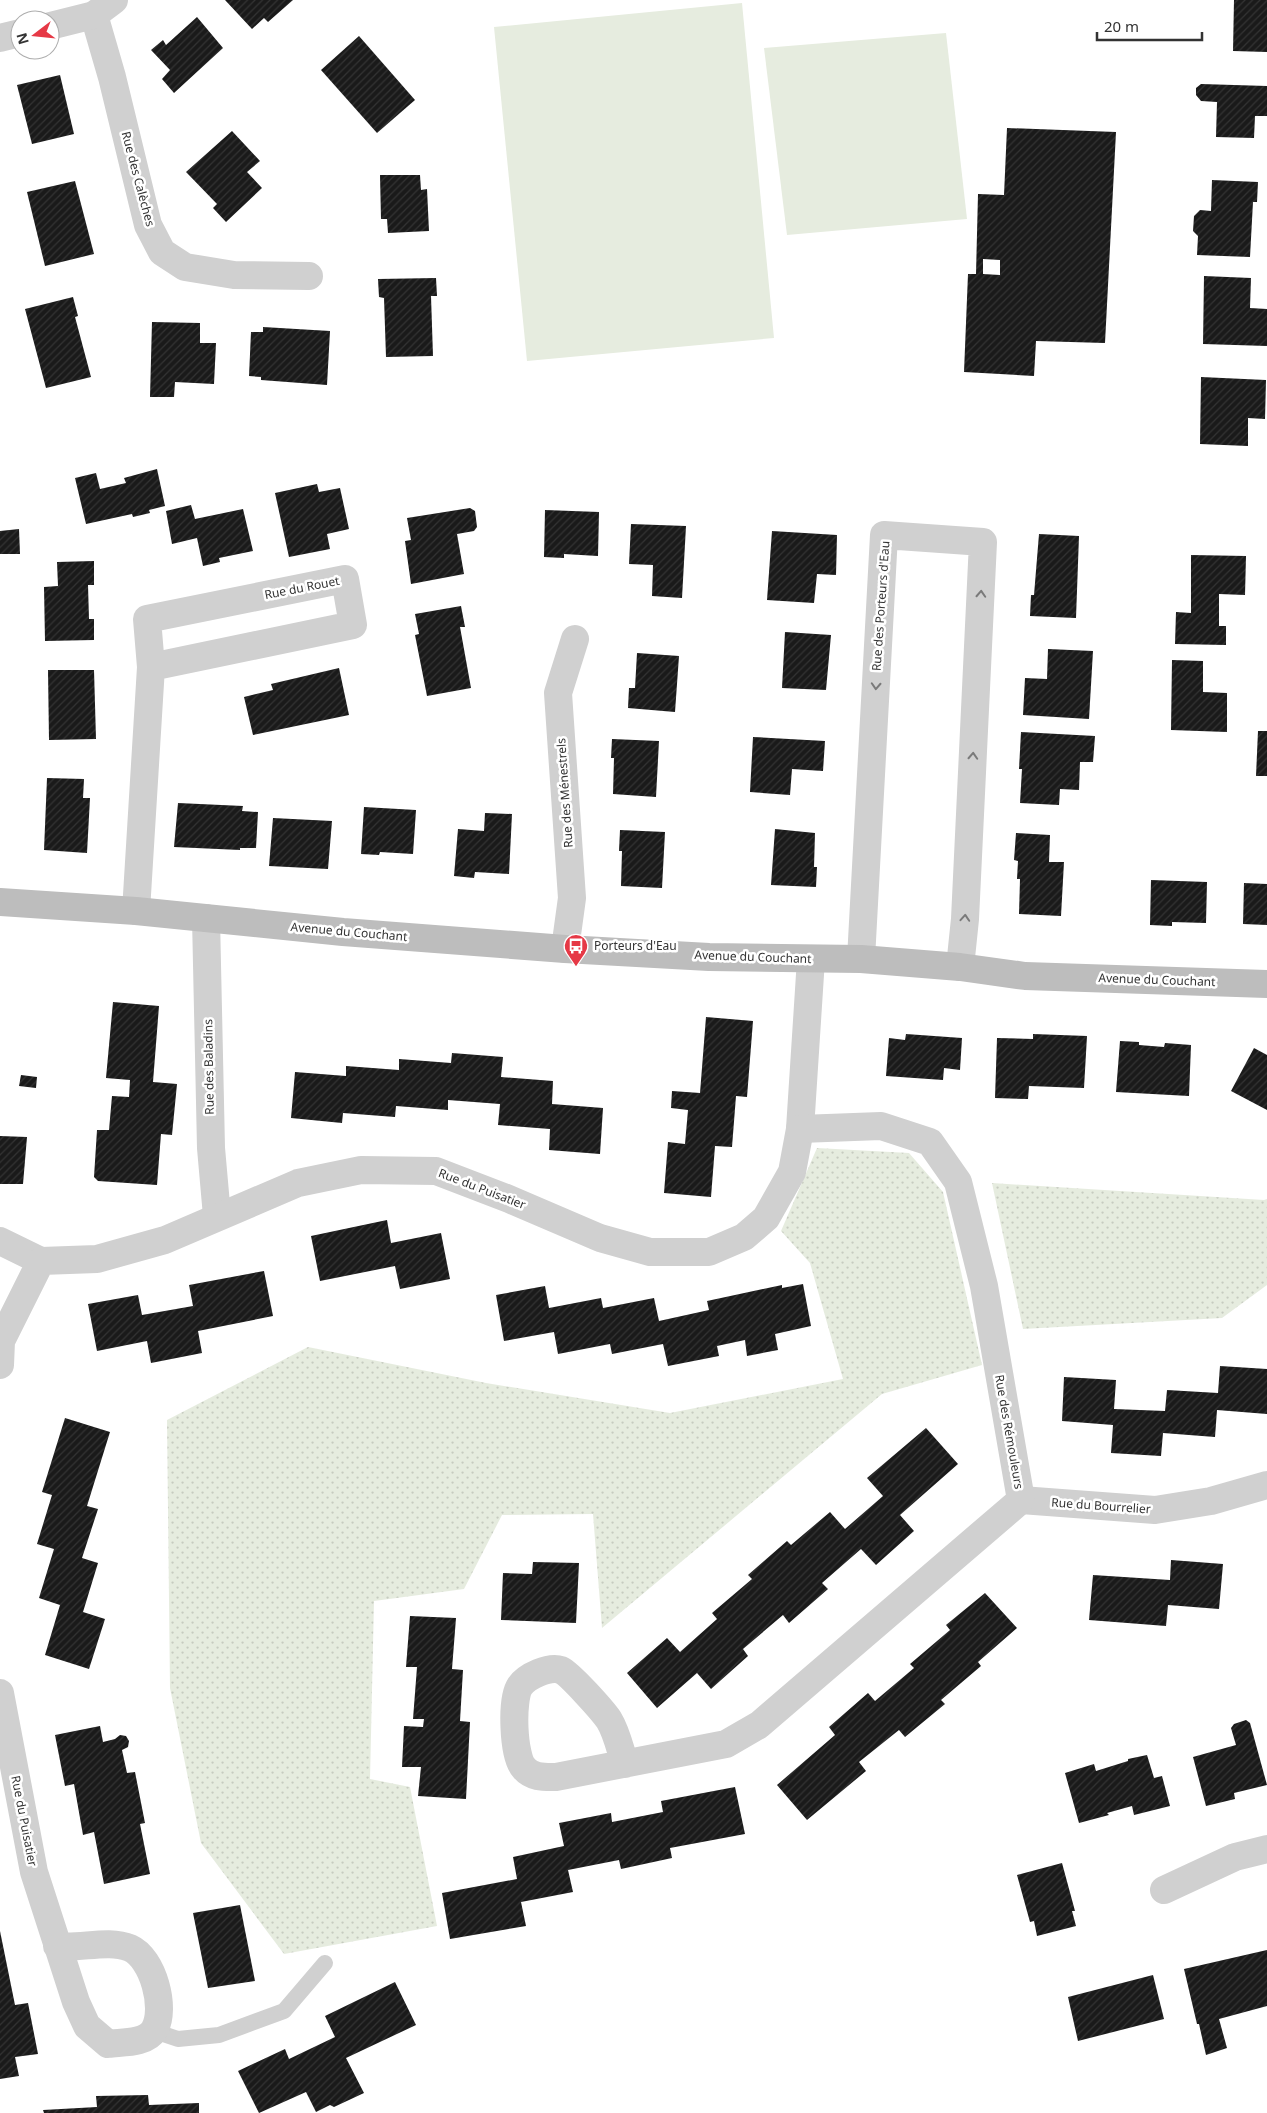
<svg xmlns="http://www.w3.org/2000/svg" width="1267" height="2113" font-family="'Noto Sans',sans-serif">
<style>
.grass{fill:#e6ecdf}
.park{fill:url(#park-dots)}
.building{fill:url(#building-hatch);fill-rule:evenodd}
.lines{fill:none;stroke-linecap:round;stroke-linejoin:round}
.lane{stroke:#d0d0d0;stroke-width:16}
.street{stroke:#d0d0d0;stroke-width:28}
.secondary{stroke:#bdbdbd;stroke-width:28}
.oneway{stroke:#7a7a7a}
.labels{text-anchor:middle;stroke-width:5;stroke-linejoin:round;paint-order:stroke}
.street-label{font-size:12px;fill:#333;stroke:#fff}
.poi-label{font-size:12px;fill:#333;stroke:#fff;text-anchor:start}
</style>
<defs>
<pattern id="park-dots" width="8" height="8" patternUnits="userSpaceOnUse" patternTransform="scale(1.25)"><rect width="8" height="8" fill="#e6ecdf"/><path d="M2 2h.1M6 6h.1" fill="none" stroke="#c6cbc0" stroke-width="1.8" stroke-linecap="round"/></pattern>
<pattern id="building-hatch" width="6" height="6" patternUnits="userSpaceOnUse" patternTransform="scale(1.25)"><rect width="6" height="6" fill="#1a1a1a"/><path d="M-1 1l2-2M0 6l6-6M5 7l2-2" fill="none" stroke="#333"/></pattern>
</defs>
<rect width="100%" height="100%" fill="#fff"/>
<g class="grass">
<path d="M742,3L774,338L527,361L494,27Z"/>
<path d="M946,33L967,219L787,235L764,48Z"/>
</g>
<g class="park">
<path d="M817,1148L909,1153L943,1192L982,1365L882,1394L602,1628L593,1514L502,1515L464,1589L374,1601L370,1779L410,1787L437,1926L284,1954L201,1843L170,1688L167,1420L308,1347L486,1383L670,1413L843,1379L810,1263L781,1231Z"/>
<path d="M992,1183L1264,1200L1267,1199V1285L1222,1318L1023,1329Z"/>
</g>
<g class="building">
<path d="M225,0H293L268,22L264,18L252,29Z"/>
<path d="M1234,0H1267V52L1233,51Z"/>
<path d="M197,17L223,48L174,93L162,79L170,70L151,50L163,40L166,45Z"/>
<path d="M359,36L415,100L377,133L321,70Z"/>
<path d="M60,75L74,134L32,144L17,85Z"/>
<path d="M1201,84L1267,86V116H1255L1254,138L1216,137L1217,102L1201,101L1196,95V88Z"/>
<path d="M1007,128L1116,132L1105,343L1036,341L1034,376L964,372L968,274H976L978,194L1004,195ZM983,259L1000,260V275L983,274Z"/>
<path d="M232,131L260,161L247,172L262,188L226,222L213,208L217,204L186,172Z"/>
<path d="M380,175H420L421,190L427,189L429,231L388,233L387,219H381Z"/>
<path d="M1212,180L1258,182L1257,202H1253L1250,257L1197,255L1198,236L1193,231L1194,216L1200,210L1211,211Z"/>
<path d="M75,181L94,254L45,266L27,192Z"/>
<path d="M1204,276L1251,278L1250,308L1267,309V346L1203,344Z"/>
<path d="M436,278L437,296H431L433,356L386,357L384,298L379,297L378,279Z"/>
<path d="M73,297L78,316L75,317L91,377L46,388L25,309Z"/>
<path d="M152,322L200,323V343H216L214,384L175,382L174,397H150Z"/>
<path d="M263,327L330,331L327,385L261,380V377L249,376L251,332H263Z"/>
<path d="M1201,377L1266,380L1265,419L1248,418V446L1200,444Z"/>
<path d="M157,469L165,506L149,510L150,513L133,517L132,514L86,524L75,478L96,473L100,489L126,483L124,478Z"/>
<path d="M317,484L319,492L340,488L349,529L327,534L330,549L289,557L275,493Z"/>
<path d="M191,505L195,519L243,509L253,551L219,558L220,562L203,566L197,538L172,544L166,511Z"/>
<path d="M470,508L475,511L477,527L474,531L457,534L464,574L411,584L405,541L411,540L407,518Z"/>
<path d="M545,510L599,512L598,556L564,554V558L544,557Z"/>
<path d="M631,524L686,526L682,598L652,596L653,565L629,564Z"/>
<path d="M19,529L20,554H0V531Z"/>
<path d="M772,531L837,535L836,575L817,574L814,603L767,600Z"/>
<path d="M1039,534L1079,536L1076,618L1030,616L1031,595H1034Z"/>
<path d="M1191,555L1246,556L1245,595L1219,594V626H1226V645L1175,644L1176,612L1191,613Z"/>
<path d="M94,561V585H88L89,619H94V640L45,641L44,587L58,586L57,562Z"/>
<path d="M461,606L465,627H460L471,688L427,696L415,635L419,634L415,614Z"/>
<path d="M785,632L831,635L826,690L782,688Z"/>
<path d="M1048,649L1093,651L1089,719L1023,715L1025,678L1047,679Z"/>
<path d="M637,653L679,656L675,712L628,708L629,688H635Z"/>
<path d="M1172,660L1203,661V692L1227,693V732L1171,730Z"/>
<path d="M339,668L349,715L253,735L244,697L273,690L271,684Z"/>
<path d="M48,670H94L96,739L49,740Z"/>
<path d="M1258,731H1267V776H1256Z"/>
<path d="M1021,732L1095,736L1093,762H1080L1079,790L1060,789L1059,805L1020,803L1022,769H1019Z"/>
<path d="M753,737L825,741L823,771L792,769L790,795L750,792Z"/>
<path d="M612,739L659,741L656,797L613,794L614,758H611Z"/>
<path d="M47,778L84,779L83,798H90L87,853L44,850Z"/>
<path d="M178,803L243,806L242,811L258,812L256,848H240V850L174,847Z"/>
<path d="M364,807L416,810L413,854L380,852L379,855L361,854Z"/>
<path d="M485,813L512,814L509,874L475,872L474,878L454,876L458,829L484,831Z"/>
<path d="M273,818L332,821L328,869L269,866Z"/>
<path d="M775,829L815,833L814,867H817L816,887L771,885Z"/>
<path d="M620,830L665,832L662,888L621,886L622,851H619Z"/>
<path d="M1016,833L1050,835L1049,862H1064L1061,916L1019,914L1020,879H1017L1018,861L1014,860Z"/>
<path d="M1151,880L1207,882L1206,923L1172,922V926L1150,925Z"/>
<path d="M1244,883L1267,884V925L1243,924Z"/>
<path d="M113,1002L159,1006L153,1082L177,1084L172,1135L161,1134L157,1185L98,1181L94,1177L97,1130H109L112,1096L129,1097L130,1080L106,1078Z"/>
<path d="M706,1017L753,1021L747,1097L736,1096L732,1147L715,1146L711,1197L664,1193L668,1142L685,1144L688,1110L671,1108L672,1091L700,1093Z"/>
<path d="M906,1034L962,1038L960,1070L944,1068L943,1080L886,1076L889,1038L905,1040Z"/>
<path d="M1033,1034L1087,1036L1084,1088L1029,1086L1028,1099L995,1098L997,1038L1033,1039Z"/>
<path d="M1120,1041L1139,1042V1045L1164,1047L1165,1043L1191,1045L1189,1096L1116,1092Z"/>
<path d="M1254,1048L1267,1055V1110L1231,1091Z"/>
<path d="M452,1053L503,1057L501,1077L553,1081L552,1104L603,1108L600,1154L549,1150L550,1129L498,1125L500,1104L448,1100V1110L396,1106L395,1117L343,1113L342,1123L291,1118L295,1072L346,1076V1066L399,1070V1059L451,1063Z"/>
<path d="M21,1075L37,1077L36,1088L19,1086Z"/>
<path d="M0,1136L27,1137L23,1184H0Z"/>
<path d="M387,1220L391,1243L441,1233L450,1279L400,1289L395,1266L320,1281L311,1236Z"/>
<path d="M264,1271L273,1316L198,1331L202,1353L151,1363L147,1341L97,1351L88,1304L138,1295L142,1315L193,1306L189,1285Z"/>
<path d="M803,1284L811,1326L775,1334L778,1350L747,1356L745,1340L717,1346L719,1356L668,1366L663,1344L612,1354L610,1344L558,1354L554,1332L504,1341L496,1295L545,1286L549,1308L601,1298L603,1308L654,1298L659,1321L709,1310L707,1301L782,1285V1288Z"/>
<path d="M1220,1366L1267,1369V1414L1217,1410L1215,1437L1163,1433L1161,1456L1111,1453L1113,1425L1062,1421L1064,1377L1116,1380L1114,1409L1165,1411L1167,1390L1218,1393Z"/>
<path d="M65,1418L110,1432L87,1506L98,1509L82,1558L98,1563L83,1612L105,1619L89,1669L45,1655L60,1605L39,1598L54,1549L37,1544L52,1495L42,1492Z"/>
<path d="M926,1428L958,1464L900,1515L914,1531L876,1565L861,1549L822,1583L828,1589L789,1623L783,1615L743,1649L748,1656L711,1689L697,1673L657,1708L627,1673L667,1638L680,1652L717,1619L712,1613L752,1579L748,1575L787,1541L791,1545L830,1512L845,1529L883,1496L867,1478Z"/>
<path d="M1171,1560L1223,1564L1219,1609L1168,1605L1166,1626L1089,1620L1093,1575L1170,1580Z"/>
<path d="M533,1562L579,1563L576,1623L501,1620L503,1573L532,1574Z"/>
<path d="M985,1593L1017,1628L978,1662L981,1666L941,1700L945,1704L905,1737L899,1730L859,1762L866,1771L807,1820L777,1785L835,1735L829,1727L868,1693L875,1701L914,1668L910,1664L950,1630L946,1625Z"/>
<path d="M410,1616L456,1618L452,1669L463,1670L460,1721L470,1722L466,1799L418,1796L421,1767H402L404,1726L423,1727L424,1719H413L417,1667H406Z"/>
<path d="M1246,1720L1250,1723L1267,1785L1234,1793L1235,1799L1206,1806L1193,1757L1236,1745L1231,1728L1234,1724Z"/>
<path d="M100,1726L103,1742L115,1739L120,1735L126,1736L129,1741L128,1747L122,1750L127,1773L135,1772L145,1823L140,1824L150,1874L104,1884L94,1832L83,1835L74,1784L65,1786L55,1735Z"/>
<path d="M1147,1755L1154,1778L1162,1776L1170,1806L1134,1815L1132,1806L1107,1813L1109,1815L1079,1823L1065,1773L1094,1764L1096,1771L1128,1761V1759Z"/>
<path d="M735,1787L745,1834L670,1848L672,1858L621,1869L619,1860L568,1870L573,1892L521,1902L526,1926L450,1939L442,1893L517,1879L513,1857L564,1846L559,1823L611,1813L612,1822L663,1812L661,1801Z"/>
<path d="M1062,1863L1075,1911H1072L1076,1926L1037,1936L1034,1921L1030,1922L1017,1875Z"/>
<path d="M240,1905L255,1981L208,1988L193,1913Z"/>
<path d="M0,1931L15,2005L28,2003L38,2054L15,2057L19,2076L0,2079Z"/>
<path d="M1267,1950V2006L1219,2019L1227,2048L1206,2055L1199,2024H1197L1184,1969Z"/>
<path d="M1153,1975L1164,2019L1078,2041L1068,1997Z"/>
<path d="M395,1982L416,2025L346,2058L364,2093L334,2107L330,2105L316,2112L306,2092L259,2113L238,2071L285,2049L289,2059L335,2037L325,2016Z"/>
<path d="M148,2095L149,2105L199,2103V2113H44L43,2110L97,2107L96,2096Z"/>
</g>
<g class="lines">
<path class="lane" d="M154,2031L178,2039L219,2035L284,2011L325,1963"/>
<g class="street">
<path d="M94,15L112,77L148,225L162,252L185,267L234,275L309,276"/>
<path d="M50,26L94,15L114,0"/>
<path d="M0,38L20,33"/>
<path d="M136,911L151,667L147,619L345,579L353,625L151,667"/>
<path d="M206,918L211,1148L217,1216"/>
<path d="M565,949L572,898L558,693L575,639"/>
<path d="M861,959L884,535L983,542L965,919L960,967"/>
<path d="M0,1241L41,1261"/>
<path d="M0,1365L1,1341L41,1261L97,1259L165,1240L298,1183L361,1170L436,1171L509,1199L600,1238L650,1252H709L744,1237L766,1218L792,1172L800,1129L811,959"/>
<path d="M1021,1500L1155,1510L1211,1501L1267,1485"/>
<path d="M0,1693L34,1872L76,2002L87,2026L108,2044C122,2042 146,2044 154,2030C167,2009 153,1958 130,1948C108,1939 81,1949 57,1946"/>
<path d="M625,1764C620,1749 617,1733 609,1720C603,1711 570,1674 561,1670C549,1666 527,1676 520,1686C511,1699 513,1757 524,1768C532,1778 545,1777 556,1777L726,1744L759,1725L1021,1500L984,1286L958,1182L930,1142L881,1126L800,1129"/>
<path d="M1164,1890L1235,1857L1267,1849"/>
</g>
<path class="secondary" d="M0,902L136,911L343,932L565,949L709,957L861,959L960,967L1025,976L1267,984"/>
</g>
<defs><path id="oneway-chevron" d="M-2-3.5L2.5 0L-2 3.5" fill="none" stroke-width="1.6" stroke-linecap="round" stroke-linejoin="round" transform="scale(1.25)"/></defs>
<g class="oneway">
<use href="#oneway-chevron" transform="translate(981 594) rotate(-87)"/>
<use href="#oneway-chevron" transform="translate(876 686) rotate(93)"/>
<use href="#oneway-chevron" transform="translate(973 756) rotate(-87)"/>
<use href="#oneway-chevron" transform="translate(965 918) rotate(-86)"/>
</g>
<defs>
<g id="bus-pin" transform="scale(1.25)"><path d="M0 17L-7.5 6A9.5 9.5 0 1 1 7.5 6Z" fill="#e63946" stroke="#fff"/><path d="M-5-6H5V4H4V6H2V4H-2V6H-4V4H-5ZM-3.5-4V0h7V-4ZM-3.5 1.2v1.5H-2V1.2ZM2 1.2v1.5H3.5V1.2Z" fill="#fff"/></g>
</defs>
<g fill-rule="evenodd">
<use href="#bus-pin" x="576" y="946"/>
</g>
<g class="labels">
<g class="street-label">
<text transform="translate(138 179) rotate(75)" y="4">Rue des Calèches</text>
<text transform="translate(302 588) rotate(-11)" y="4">Rue du Rouet</text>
<text transform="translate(881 606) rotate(-86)" y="4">Rue des Porteurs d'Eau</text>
<text transform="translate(565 793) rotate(-94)" y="4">Rue des Ménestrels</text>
<text transform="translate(349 932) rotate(5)" y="4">Avenue du Couchant</text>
<text transform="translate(753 957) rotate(2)" y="4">Avenue du Couchant</text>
<text transform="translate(1157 980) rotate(2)" y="4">Avenue du Couchant</text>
<text transform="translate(209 1067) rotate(-91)" y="4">Rue des Baladins</text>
<text transform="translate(482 1189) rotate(21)" y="4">Rue du Puisatier</text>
<text transform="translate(1009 1432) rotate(80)" y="4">Rue des Rémouleurs</text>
<text transform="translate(1101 1506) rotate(4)" y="4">Rue du Bourrelier</text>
<text transform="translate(24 1821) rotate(79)" y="4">Rue du Puisatier</text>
</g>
<g class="poi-label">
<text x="594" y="950">Porteurs d'Eau</text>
</g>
</g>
<g transform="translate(35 35) rotate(254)"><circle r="24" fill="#ffffff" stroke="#adadad"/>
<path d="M0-4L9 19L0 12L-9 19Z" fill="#e63946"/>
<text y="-8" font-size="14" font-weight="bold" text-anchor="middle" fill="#333333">N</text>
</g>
<path d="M1097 32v8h105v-8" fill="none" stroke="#333333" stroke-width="2.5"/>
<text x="1104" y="32" font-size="15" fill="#333333" stroke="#ffffff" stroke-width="4" paint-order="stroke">20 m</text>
</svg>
